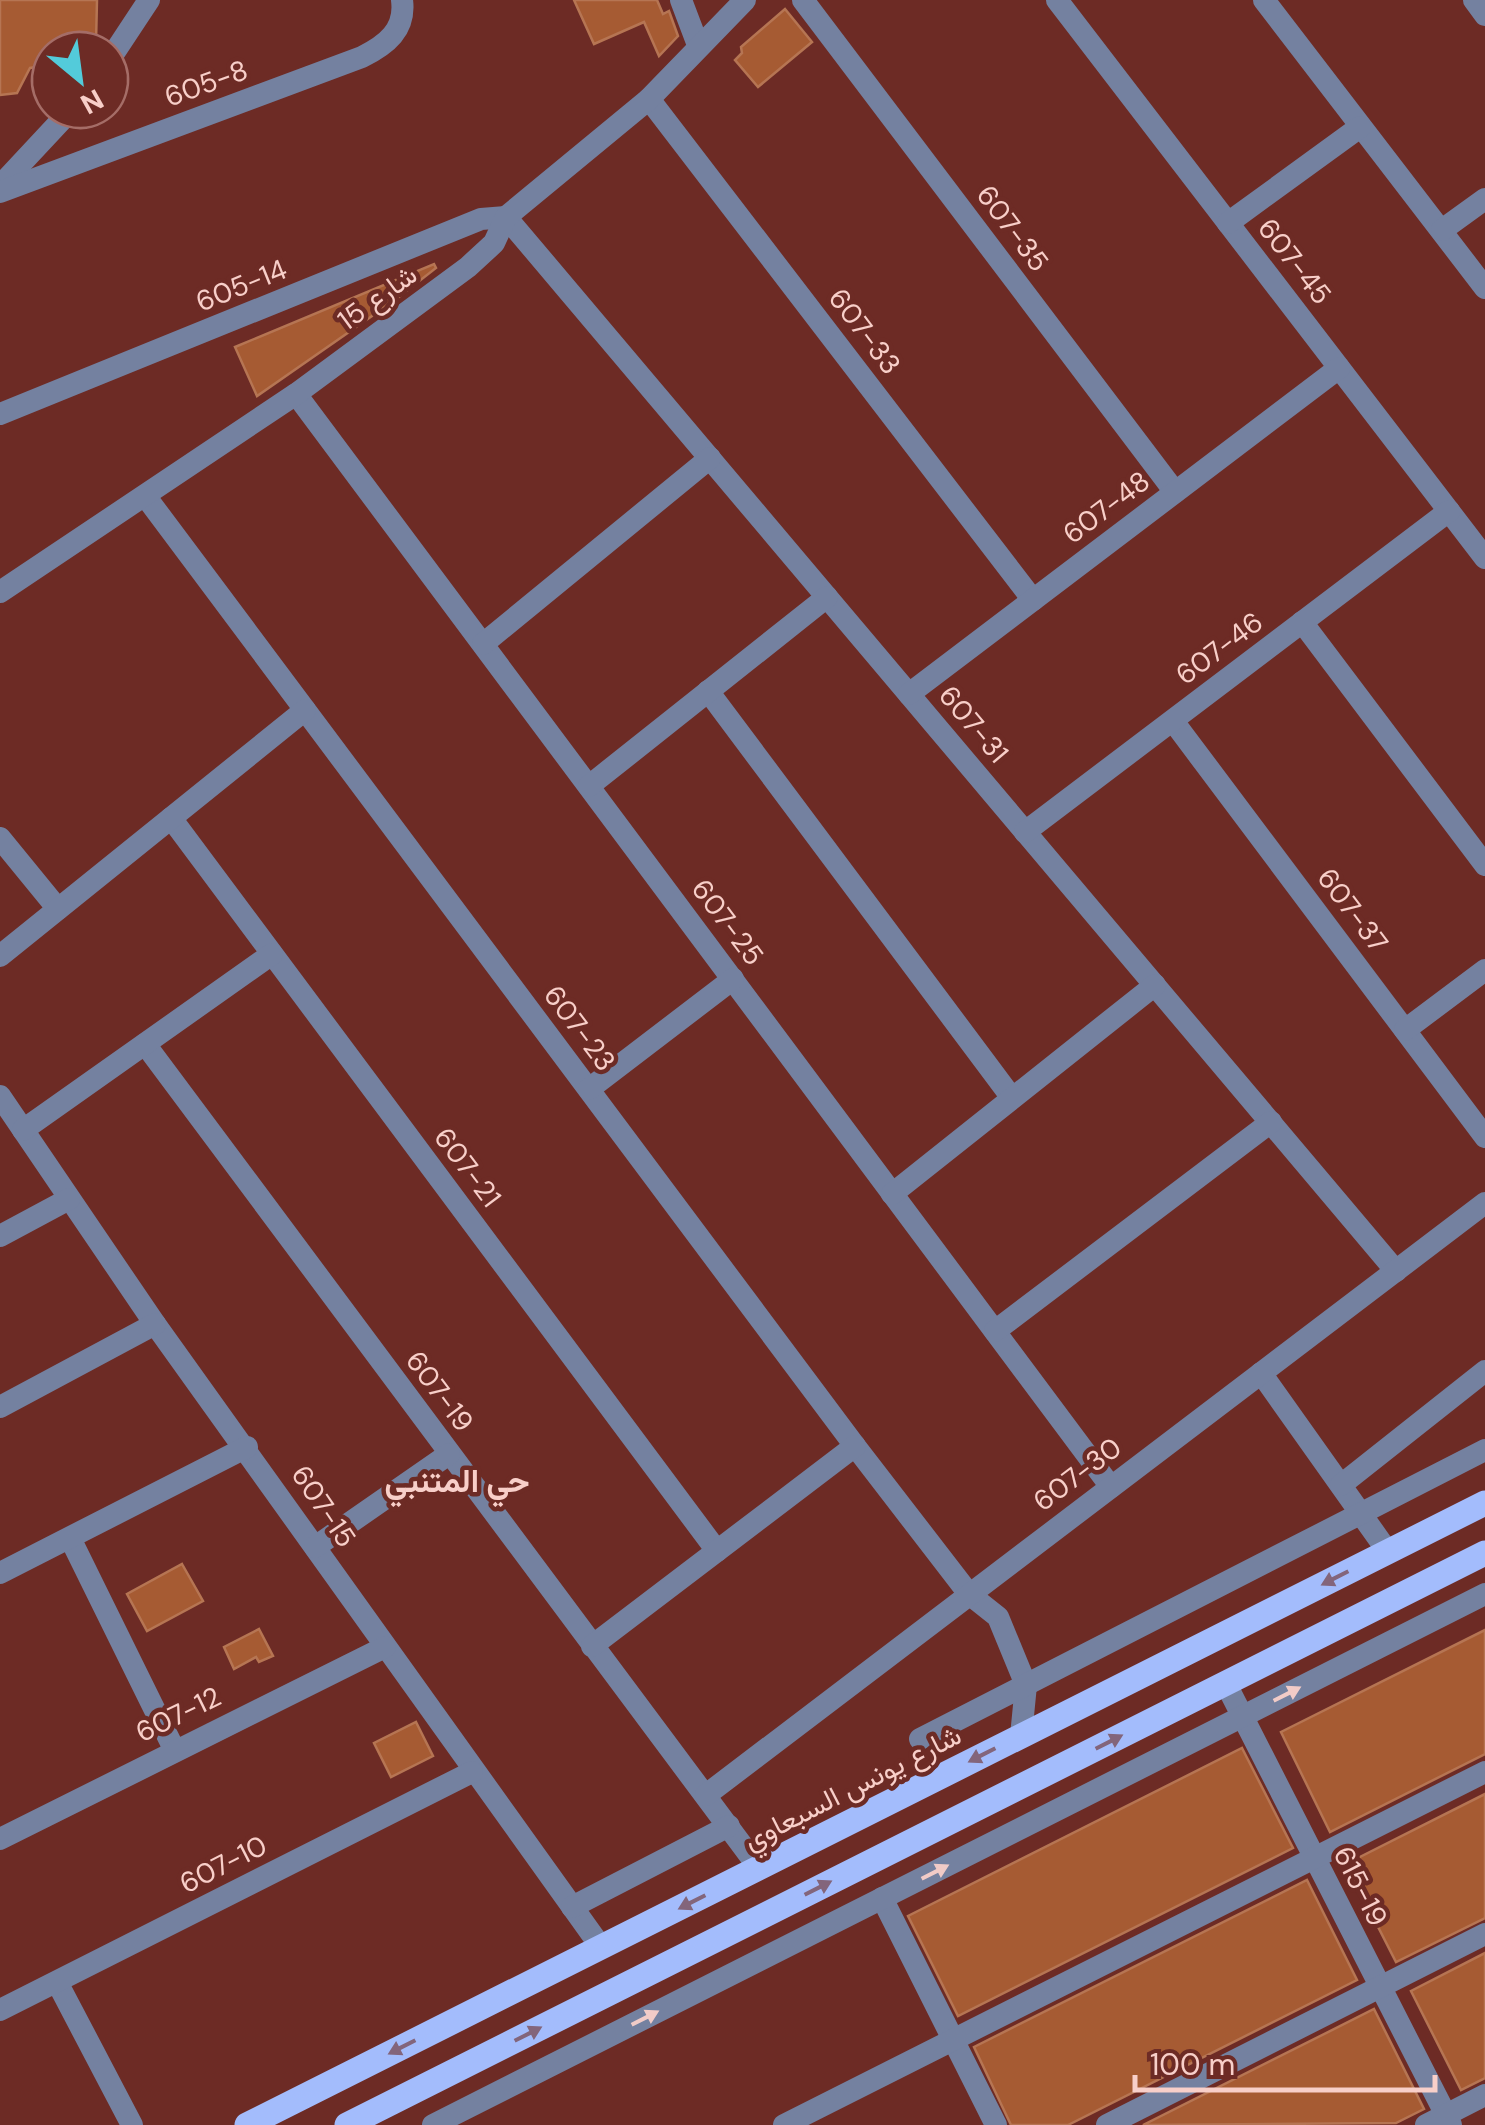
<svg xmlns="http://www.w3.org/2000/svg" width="1485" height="2125" font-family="'DM Sans',Vazirmatn,sans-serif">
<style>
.building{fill:#a65b33;stroke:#b67553;stroke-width:2.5}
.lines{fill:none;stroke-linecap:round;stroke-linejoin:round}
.minor{stroke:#7481a0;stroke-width:22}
.major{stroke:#a3bcfc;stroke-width:25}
.oneway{fill:#83657b}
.oneway2{fill:#f1cbc7}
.labels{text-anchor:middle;stroke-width:9;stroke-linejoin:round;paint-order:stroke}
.street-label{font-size:28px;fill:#f8cfc9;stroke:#6d2b25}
.quarter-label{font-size:32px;font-weight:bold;fill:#f8cfc9;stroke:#6d2b25}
</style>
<rect width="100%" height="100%" fill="#6d2b25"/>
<g class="building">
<path d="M0,0H97L96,43L79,41L75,50H50V65L30,68L17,93L0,95Z"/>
<path d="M574,0H657L663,14L669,11L678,36L659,56L644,22L594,44Z"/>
<path d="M785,9L812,42L758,87L735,60L742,53L741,47Z"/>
<path d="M434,264L436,268L395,300L257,396L235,347Z"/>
<path d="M182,1564L203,1601L147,1631L127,1594Z"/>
<path d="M259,1629L273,1656L259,1662L256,1657L234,1669L224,1647Z"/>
<path d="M1485,1630V1754L1330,1832L1281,1732Z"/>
<path d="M416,1722L433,1756L391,1777L374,1743Z"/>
<path d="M1242,1748L1293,1848L958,2016L908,1916Z"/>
<path d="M1485,1794V1918L1396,1962L1346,1864Z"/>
<path d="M1307,1880L1357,1980L1068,2125H1011L974,2047Z"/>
<path d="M1485,1953V2078L1461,2090L1411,1991Z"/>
<path d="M1374,2009L1424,2109L1396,2123L1143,2125Z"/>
</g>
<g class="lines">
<g class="minor">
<path d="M681,0L698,45"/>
<path d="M803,0L1175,492"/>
<path d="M1057,0L1485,558"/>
<path d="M1264,0L1485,288"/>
<path d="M1474,0L1485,15"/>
<path d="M110,59L149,0"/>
<path d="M649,99L1033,600"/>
<path d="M0,186L71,110"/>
<path d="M0,192L362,57C386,45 406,30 402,0"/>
<path d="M1228,223L1360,127"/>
<path d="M1442,230L1485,199"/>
<path d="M296,394L1111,1487"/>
<path d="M0,414L481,219L506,217L1396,1271"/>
<path d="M146,497L855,1446L969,1594L998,1617L1026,1685L1021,1736"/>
<path d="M0,592L296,394L468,267L494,243L506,217L649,99L745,0"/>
<path d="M1302,622L1485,865"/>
<path d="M483,644L710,458"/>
<path d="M708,691L1012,1098"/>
<path d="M909,694L1339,368"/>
<path d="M1173,721L1485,1137"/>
<path d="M589,786L827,597"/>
<path d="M171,818L717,1551"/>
<path d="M1025,832L1449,511"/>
<path d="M0,838L58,909"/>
<path d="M0,956L305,710"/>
<path d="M1405,1030L1485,970"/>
<path d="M145,1044L759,1868"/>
<path d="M589,1089L733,979"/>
<path d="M0,1096L155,1324L601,1947"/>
<path d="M23,1130L272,954"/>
<path d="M892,1194L1155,985"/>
<path d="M0,1236L69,1199"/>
<path d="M995,1331L1271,1122"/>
<path d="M1261,1373L1388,1552"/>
<path d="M0,1407L155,1324"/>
<path d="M1341,1485L1485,1371"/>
<path d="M70,1538L174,1749"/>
<path d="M315,1547L449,1454"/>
<path d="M0,1573L247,1447"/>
<path d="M592,1646L855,1446"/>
<path d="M1226,1684L1451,2125"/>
<path d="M920,1739L1485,1450"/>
<path d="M706,1795L1485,1203"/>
<path d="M0,1839L385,1647"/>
<path d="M882,1898L996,2125"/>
<path d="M572,1907L729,1826"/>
<path d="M57,1982L132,2125"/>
<path d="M0,2010L472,1772"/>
<path d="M433,2125L1485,1594"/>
<path d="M784,2125L1485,1772"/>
<path d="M1107,2125L1485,1934"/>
<path d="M1426,2125L1485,2095"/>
</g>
<g class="major">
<path d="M247,2125L1485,1503"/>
<path d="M347,2125L1485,1553"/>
</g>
</g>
<defs><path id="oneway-solid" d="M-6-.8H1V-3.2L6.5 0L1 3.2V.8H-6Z" transform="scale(2.5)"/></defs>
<g class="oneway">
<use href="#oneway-solid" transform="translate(1335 1578) rotate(153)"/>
<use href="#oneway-solid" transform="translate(1109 1742) rotate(-27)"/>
<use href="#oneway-solid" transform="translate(982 1755) rotate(153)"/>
<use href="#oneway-solid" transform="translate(818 1888) rotate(-27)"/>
<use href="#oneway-solid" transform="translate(692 1902) rotate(153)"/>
<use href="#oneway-solid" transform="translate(528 2034) rotate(-27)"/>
<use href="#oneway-solid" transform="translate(402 2047) rotate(153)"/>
</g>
<g class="oneway2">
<use href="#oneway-solid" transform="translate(1287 1694) rotate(-27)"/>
<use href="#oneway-solid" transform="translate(935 1872) rotate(-27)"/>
<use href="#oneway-solid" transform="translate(645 2018) rotate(-27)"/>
</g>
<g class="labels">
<g class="street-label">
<text transform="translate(206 83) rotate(-20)" y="10">605-8</text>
<text transform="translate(1013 228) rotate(53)" y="10">607-35</text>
<text transform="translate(1295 261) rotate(52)" y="10">607-45</text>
<text transform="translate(241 285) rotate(-22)" y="10">605-14</text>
<text transform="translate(377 297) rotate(-36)" y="10">شارع 15</text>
<text transform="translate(865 331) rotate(53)" y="10">607-33</text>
<text transform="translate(1106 507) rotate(-37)" y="10">607-48</text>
<text transform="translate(1219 648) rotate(-37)" y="10">607-46</text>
<text transform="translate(974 724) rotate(50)" y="10">607-31</text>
<text transform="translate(1353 910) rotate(53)" y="10">607-37</text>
<text transform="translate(728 922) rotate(53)" y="10">607-25</text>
<text transform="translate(580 1028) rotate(53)" y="10">607-23</text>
<text transform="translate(468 1167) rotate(53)" y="10">607-21</text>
<text transform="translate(440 1391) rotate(53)" y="10">607-19</text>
<text transform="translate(1077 1474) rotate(-37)" y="10">607-30</text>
<text transform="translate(324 1506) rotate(56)" y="10">607-15</text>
<text transform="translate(178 1714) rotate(-26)" y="10">607-12</text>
<text transform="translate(852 1787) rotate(-27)" y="10">شارع يونس السبعاوي</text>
<text transform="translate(223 1864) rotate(-27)" y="10">607-10</text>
<text transform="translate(1361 1886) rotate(63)" y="10">615-19</text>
</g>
<g class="quarter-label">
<text x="457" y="1492">حي المتنبي</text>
</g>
</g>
<g transform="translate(80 80) rotate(151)"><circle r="48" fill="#6d2b25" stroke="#a56d67" stroke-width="2.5"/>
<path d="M0-8L18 38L0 25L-18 38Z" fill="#53cbda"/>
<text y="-15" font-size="28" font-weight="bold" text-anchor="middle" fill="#f8cfc9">N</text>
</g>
<path d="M1135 2075v15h300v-15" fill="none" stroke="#f8cfc9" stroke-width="5"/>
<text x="1150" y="2075" font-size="30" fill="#f8cfc9" stroke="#6d2b25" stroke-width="8" paint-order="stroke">100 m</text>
</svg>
